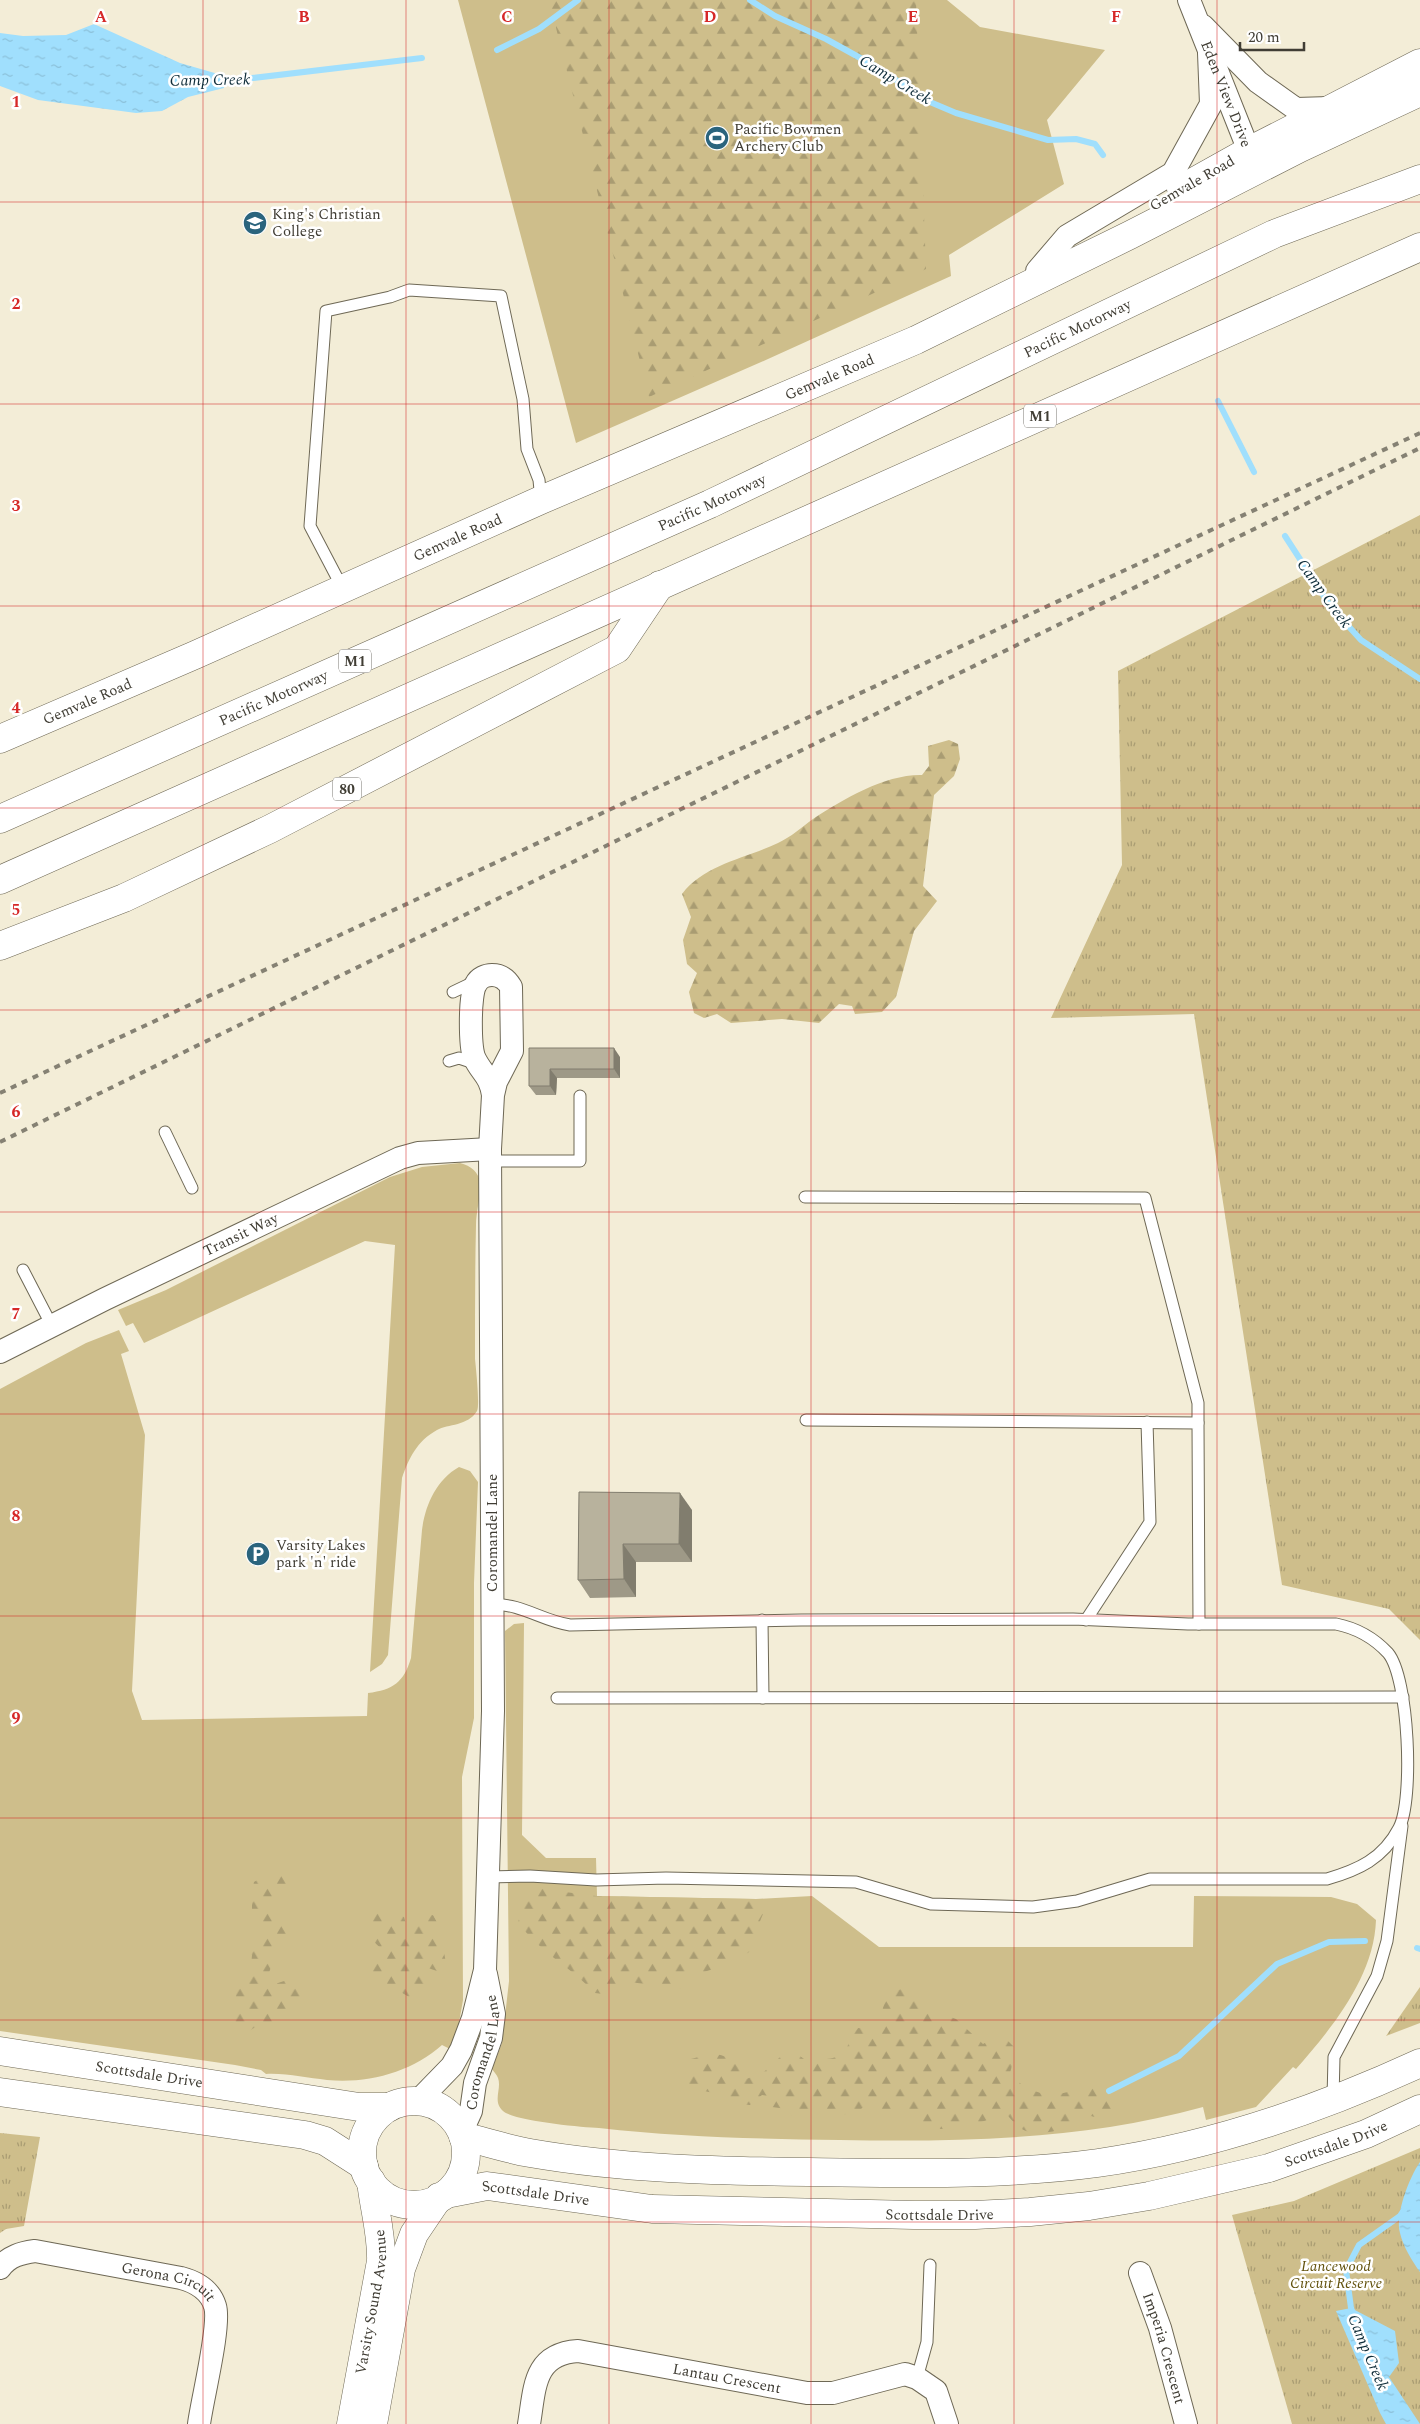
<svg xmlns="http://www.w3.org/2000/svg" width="1420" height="2424" font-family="Spectral,serif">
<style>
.grass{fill:#cebe8b}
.forest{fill:url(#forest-firs)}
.park{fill:url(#park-tufts)}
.water{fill:url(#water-ripples)}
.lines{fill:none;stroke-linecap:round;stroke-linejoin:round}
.stream{stroke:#a0dffd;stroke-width:6}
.service-casing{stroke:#6e6855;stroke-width:13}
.minor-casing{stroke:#6e6855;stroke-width:24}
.tertiary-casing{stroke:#6e6855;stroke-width:29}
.secondary-casing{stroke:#6e6855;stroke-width:29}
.motorway-casing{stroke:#6e6855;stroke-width:29}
.service{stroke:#fff;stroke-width:11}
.minor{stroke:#fff;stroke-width:22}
.tertiary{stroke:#fff;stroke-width:28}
.secondary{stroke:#fff;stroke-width:28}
.motorway{stroke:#fff;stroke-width:28}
.rail{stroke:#858173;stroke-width:4;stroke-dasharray:6 6;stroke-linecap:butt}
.wall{fill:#9e9987}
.shaded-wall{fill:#817d6e}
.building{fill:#b8b29d;stroke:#817d6e}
.grid{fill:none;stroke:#d62828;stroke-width:1;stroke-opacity:0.55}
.labels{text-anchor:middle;stroke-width:5;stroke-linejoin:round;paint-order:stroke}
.shield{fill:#fff;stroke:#797771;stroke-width:1}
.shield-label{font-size:14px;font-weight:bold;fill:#403d34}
.street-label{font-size:15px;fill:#403d34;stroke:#fff}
.poi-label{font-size:15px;fill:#403d34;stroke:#fff;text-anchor:start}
.park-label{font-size:15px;font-style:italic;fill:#62510c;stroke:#fff}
.water-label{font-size:16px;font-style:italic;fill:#0f2d3a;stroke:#fff}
.grid-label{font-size:16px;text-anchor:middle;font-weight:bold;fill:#d62828;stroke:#fff;stroke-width:5;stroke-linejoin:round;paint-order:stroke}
</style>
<defs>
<pattern id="forest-firs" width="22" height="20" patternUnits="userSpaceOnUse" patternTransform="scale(1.25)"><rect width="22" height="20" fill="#cebe8b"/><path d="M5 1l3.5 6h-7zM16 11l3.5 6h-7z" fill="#a99c72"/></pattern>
<pattern id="park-tufts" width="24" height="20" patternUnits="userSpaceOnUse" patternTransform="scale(1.25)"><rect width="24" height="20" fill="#cebe8b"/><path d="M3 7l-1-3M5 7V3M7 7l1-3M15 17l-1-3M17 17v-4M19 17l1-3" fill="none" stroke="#a99c72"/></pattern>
<pattern id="water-ripples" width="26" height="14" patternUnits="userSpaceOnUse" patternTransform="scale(1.25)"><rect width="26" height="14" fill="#a0dffd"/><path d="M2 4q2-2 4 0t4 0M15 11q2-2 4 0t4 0" fill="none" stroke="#8bc0d9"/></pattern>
</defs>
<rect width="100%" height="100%" fill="#f3edd7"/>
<g class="grass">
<path d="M458,0H947L980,27L1105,50L1047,120L1064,184L949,255L951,276L768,359L576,443Z"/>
<path d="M460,1163C471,1166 479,1172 480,1183C481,1196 476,1212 476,1225C475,1270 475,1314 475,1359C476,1368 480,1406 477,1411C468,1426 448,1424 437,1430C417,1441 409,1458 402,1478L388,1655L382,1664L370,1672L395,1245L365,1241L144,1343L133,1323L126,1326L118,1310L166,1290L390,1177L422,1167Z"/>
<path d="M119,1330L129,1351L121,1354L145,1435L132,1691L142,1720L367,1716L368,1693C393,1690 404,1682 411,1658L422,1530C425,1506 436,1480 459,1467L470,1471L478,1482L474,1583V1718L462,1777L463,2000L457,2034L450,2049L442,2045C412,2072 368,2084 327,2080C307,2078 287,2073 266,2074L261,2070L235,2065L0,2031V1389L86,1343Z"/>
<path d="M524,1623L522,1835L546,1858H596L597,1896L756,1899L812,1896L879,1947H1193L1194,1896L1331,1897L1357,1904L1376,1920C1374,1977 1332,2028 1296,2069L1293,2067L1256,2107L1206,2120L1203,2107C1084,2140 962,2142 840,2140C759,2139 679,2137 599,2128C581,2127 514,2121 503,2111C492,2101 502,2089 498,2078C497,2075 494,2072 492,2069L502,2043L509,1981L505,1631L514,1624Z"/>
</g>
<g class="forest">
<path d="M549,0H916L926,269L649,397Z"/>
<path d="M949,740L958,744L960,759L954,776L934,795L923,886L937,901L914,931L896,997L882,1012L855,1014L852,1006L839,1004L819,1023L782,1019L731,1023L717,1014L704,1018L694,1013L689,992L697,973L687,964L683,940L691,917L682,894C705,864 745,859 778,843C791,837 802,827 813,819C843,799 886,774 922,775L929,766L928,746Z"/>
<path d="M276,1872L284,1874L288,1885L275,1905L276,1919L283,1920L290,1928C285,1951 269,1959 266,1987L296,1977L302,1984L301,1995L295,2004L287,2003L289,2015L285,2025L273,2028L261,2023L248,2032L235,2030L236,1988C250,1980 251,1969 252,1955L248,1949L255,1936L264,1932L263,1923L252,1921V1892L254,1882L269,1873Z"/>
<path d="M526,1887L596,1896L756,1899L765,1909L758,1926L760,1933L752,1950L740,1958L725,1961L713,1969L692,1976L681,1989L630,1982L611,1995L595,1993C571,1967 538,1951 518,1922L524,1905L521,1894Z"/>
<path d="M382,1908L404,1917L407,1927L413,1931L423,1917L433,1915L439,1926L446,1963L440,1972L422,1966L419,1975L429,1986L420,1994L409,1997L384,1982L371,1979L369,1966L376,1961L382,1949C369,1939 367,1930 367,1914Z"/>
<path d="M902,1989L923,2000L931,2010L956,2019L983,2044L992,2039H1006L1014,2047V2058L1010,2073L1025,2088L1050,2096L1099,2085L1104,2095L1114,2098L1118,2106C1110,2118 1104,2120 1091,2116C1073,2126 1039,2141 1020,2128C1015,2124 1010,2118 1006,2114L981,2122L941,2129L909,2121L904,2114L882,2110L867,2104C853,2118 839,2115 821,2110L797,2122L787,2109L772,2107L769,2096L762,2095L750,2105L739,2104L728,2096L685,2087L684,2074L691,2059C720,2050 731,2053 746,2079C752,2077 760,2075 765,2071C778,2060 786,2044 804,2059C817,2059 839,2062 846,2049C850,2042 852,2035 858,2028L872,2029C886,2014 880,2008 889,1992Z"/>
</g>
<g class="park">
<path d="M1420,515V1640L1389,1609L1282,1585L1194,1014L1051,1018L1122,865L1118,671Z"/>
<path d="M1420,1987V2023L1386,2036Z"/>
<path d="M0,2133L40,2137L24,2226L6,2229L0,2233Z"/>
<path d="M1420,2148V2424H1292L1232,2215L1294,2201Z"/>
</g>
<g class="water">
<path d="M94,24L180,63L225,76L224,88L188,97L162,111L136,113L38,100L0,86V33L23,36L66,35Z"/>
<path d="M1420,2162V2272C1412,2261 1403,2246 1400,2233C1395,2214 1409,2178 1420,2162Z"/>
<path d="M1351,2308L1395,2331L1399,2363L1389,2377L1420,2424H1386L1380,2413L1336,2311Z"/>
</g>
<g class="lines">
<g class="stream">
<path d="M750,0L775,16L826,39L873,65L930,102L956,113L1048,140L1076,139L1095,144L1103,155"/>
<path d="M497,50L539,29L578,0"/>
<path d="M216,80H236L422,58"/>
<path d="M1218,401L1254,472"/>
<path d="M1285,536L1331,607L1361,640L1420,679"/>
<path d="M1417,1948L1420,1949"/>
<path d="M1109,2091L1179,2056L1277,1964L1329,1942L1365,1941"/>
<path d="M1354,2316L1351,2308L1346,2270L1359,2245L1400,2216L1404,2210"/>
</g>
<g class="service-casing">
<g id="service">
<path d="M343,589L310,526L326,311L390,297L409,290L501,296L523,399L527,449L539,480L541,500"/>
<path d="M453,992L476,981"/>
<path d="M449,1061L459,1058L477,1064"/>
<path d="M165,1132L192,1188"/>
<path d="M490,1161H580V1096"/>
<path d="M805,1197L1145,1198L1198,1403V1423"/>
<path d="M23,1270L52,1326"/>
<path d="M806,1420L1198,1423L1199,1624"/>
<path d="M762,1620L763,1698"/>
<path d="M1086,1620L1150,1522L1147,1422"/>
<path d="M557,1698L1403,1697"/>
<path d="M488,1877L530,1876L596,1880L666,1878L856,1882L931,1904L1033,1907L1077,1901L1150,1879H1327C1358,1870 1383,1859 1399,1828C1414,1800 1409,1678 1388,1653C1374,1638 1356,1628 1336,1624H1188L1073,1619L801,1620L570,1625C542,1621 521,1603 493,1605"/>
<path d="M1333,2099L1334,2057L1377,1976L1387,1941L1402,1826"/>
<path d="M917,2378L927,2342L930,2265"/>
</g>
</g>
<g class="minor-casing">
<g id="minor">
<path id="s1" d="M1189,0L1249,151L1258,165"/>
<path d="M1203,26L1258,82L1296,109L1330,108"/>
<path d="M1037,271L1067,236L1173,173L1211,104L1209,53"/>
<path id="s2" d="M0,1352L105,1299L400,1158L418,1153L490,1149"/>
<path d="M418,2101L452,2066L461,2050L473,2018L485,1970L493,1711L490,1149L493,1095L496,1082L512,1051L511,987C507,980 501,975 492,975C486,975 479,978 476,984C469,994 470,1045 474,1057C481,1073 490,1075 493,1095"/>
<path id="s3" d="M462,2131L471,2111L475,2083L491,2038L494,2014L486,1974"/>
<path id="s4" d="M0,2268C9,2256 21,2253 35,2251L181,2278C196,2282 210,2290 215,2306C221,2325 202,2400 199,2424"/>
<path id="s5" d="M1140,2273L1160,2328L1186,2424"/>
<path id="s6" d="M529,2424C535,2388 533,2354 578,2351L807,2393H833L905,2374L917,2378L936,2391L947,2424"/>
</g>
</g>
<g class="tertiary-casing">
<g id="tertiary">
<path id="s7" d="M351,2424L381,2261C382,2234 374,2209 371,2181"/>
<path d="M373,2424L401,2269L414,2234L439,2197"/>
</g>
</g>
<g class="secondary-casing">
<g id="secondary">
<path d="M1181,189L1249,151L1420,63"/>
<path id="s8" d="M0,739L195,655L541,500L916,340L1130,235L1300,148L1420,92"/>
<path id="s9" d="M0,2051L359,2107H389"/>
<path d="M0,2092L305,2135L325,2141L364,2166"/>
<circle cx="414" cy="2153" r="52"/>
<path d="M463,2136C485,2142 507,2149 530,2153C622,2169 715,2171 809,2172C905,2173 1002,2176 1098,2163C1209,2147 1318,2110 1420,2063"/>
<path id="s10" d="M446,2194L487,2186L652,2209L914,2215H975L1030,2212L1089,2206L1149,2196L1269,2168L1366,2134L1420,2109"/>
</g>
</g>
<g class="motorway-casing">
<g id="motorway">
<path id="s11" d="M0,819L710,504L1274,234L1420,179"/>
<path d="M0,880L1420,247"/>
<path d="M0,946L124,898L270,829L617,649L660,585"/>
</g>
</g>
<use href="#service" class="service"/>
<use href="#minor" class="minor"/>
<use href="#tertiary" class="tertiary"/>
<use href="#secondary" class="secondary"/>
<use href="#motorway" class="motorway"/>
<g class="rail">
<path d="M0,1093L1420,433"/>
<path d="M0,1142L1420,448"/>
</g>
</g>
<g class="wall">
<path d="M529,1048L620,1057V1078H557L556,1095H536L529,1086Z"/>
<path d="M579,1492L692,1510V1562H636V1597L590,1598L578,1580Z"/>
</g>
<g class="shaded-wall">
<path d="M614,1048L620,1057V1078L614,1069Z"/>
<path d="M550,1069L557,1078L556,1095L550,1086Z"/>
<path d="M680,1493L692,1510V1562L679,1544Z"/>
<path d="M623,1544L636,1562V1597L624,1579Z"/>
</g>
<g class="building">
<path d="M529,1048H614V1069H550V1086H529Z"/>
<path d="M579,1492L680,1493L679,1544H623L624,1579L578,1580Z"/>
</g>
<path class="grid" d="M203,0V2424M406,0V2424M609,0V2424M811,0V2424M1014,0V2424M1217,0V2424M0,202H1420M0,404H1420M0,606H1420M0,808H1420M0,1010H1420M0,1212H1420M0,1414H1420M0,1616H1420M0,1818H1420M0,2020H1420M0,2222H1420"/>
<defs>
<g id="stadium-disc" transform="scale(1.25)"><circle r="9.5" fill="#2a647d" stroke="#fff"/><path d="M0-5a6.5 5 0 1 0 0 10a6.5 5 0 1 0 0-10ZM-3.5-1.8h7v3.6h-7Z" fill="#fff"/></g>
<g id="school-disc" transform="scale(1.25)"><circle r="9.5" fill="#2a647d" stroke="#fff"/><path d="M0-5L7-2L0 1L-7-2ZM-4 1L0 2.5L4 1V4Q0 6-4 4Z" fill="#fff"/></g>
<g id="parking-disc" transform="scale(1.25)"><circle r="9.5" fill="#2a647d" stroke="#fff"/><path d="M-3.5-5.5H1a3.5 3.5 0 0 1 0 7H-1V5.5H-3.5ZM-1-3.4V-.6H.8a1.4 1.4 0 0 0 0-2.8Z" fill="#fff"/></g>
</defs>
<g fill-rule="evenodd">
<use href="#stadium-disc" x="717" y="138"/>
<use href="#school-disc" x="255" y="223"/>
<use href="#parking-disc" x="258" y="1554"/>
</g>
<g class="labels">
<g class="shield">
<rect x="1024" y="404.5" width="32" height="23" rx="4"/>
<rect x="339" y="649.5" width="32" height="23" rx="4"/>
<rect x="333" y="777.5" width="28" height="23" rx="4"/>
</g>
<g class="shield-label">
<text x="1040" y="421">M1</text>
<text x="355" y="666">M1</text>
<text x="347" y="794">80</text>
</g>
<g class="street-label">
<text dy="5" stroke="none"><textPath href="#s1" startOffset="101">Eden View Drive</textPath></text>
<text transform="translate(1192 183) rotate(-30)" y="5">Gemvale Road</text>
<text dy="5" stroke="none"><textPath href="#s11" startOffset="1184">Pacific Motorway</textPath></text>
<text dy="5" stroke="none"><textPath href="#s8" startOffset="905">Gemvale Road</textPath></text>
<text dy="5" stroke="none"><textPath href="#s11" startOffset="779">Pacific Motorway</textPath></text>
<text dy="5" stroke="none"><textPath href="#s8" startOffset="500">Gemvale Road</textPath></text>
<text dy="5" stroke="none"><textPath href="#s11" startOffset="299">Pacific Motorway</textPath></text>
<text dy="5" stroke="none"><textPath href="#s8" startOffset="95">Gemvale Road</textPath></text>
<text dy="5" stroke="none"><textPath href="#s2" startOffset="268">Transit Way</textPath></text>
<text transform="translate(492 1533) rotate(-90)" y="5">Coromandel Lane</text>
<text dy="5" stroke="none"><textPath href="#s3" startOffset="82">Coromandel Lane</textPath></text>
<text dy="5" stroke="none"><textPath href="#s9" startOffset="151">Scottsdale Drive</textPath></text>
<text dy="5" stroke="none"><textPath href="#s10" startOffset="901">Scottsdale Drive</textPath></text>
<text dy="5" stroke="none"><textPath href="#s10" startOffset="91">Scottsdale Drive</textPath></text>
<text dy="5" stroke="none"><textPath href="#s10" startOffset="496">Scottsdale Drive</textPath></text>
<text dy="5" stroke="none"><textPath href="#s4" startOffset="178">Gerona Circuit</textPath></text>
<text dy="5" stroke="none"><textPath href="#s7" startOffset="124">Varsity Sound Avenue</textPath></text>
<text dy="5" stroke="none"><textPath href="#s5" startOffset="79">Imperia Crescent</textPath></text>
<text dy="5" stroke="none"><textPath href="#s6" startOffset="250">Lantau Crescent</textPath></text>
</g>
<g class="poi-label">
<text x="734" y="134">Pacific Bowmen<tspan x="734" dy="17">Archery Club</tspan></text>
<text x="272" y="219">King's Christian<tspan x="272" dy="17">College</tspan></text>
<text x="276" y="1550">Varsity Lakes<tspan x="276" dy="17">park 'n' ride</tspan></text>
</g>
<g class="park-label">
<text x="1336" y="2271">Lancewood<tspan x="1336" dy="17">Circuit Reserve</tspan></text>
</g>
<g class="water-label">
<text transform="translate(210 79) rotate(-1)" y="6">Camp Creek</text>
<text transform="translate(896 79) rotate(31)" y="6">Camp Creek</text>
<text transform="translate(1325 593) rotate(54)" y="6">Camp Creek</text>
<text transform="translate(1369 2352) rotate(67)" y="6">Camp Creek</text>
</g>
</g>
<g class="grid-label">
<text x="101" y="22">A</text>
<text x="304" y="22">B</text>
<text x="507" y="22">C</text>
<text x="710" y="22">D</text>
<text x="913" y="22">E</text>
<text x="1116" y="22">F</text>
<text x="16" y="107">1</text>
<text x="16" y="309">2</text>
<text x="16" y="511">3</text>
<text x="16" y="713">4</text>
<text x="16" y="915">5</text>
<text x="16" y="1117">6</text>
<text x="16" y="1319">7</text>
<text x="16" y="1521">8</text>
<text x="16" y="1723">9</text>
</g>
<path d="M1240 42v8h64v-8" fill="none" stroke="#403d34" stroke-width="2.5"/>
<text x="1248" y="42" font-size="15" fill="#403d34" stroke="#ffffff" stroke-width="4" paint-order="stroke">20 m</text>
</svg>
